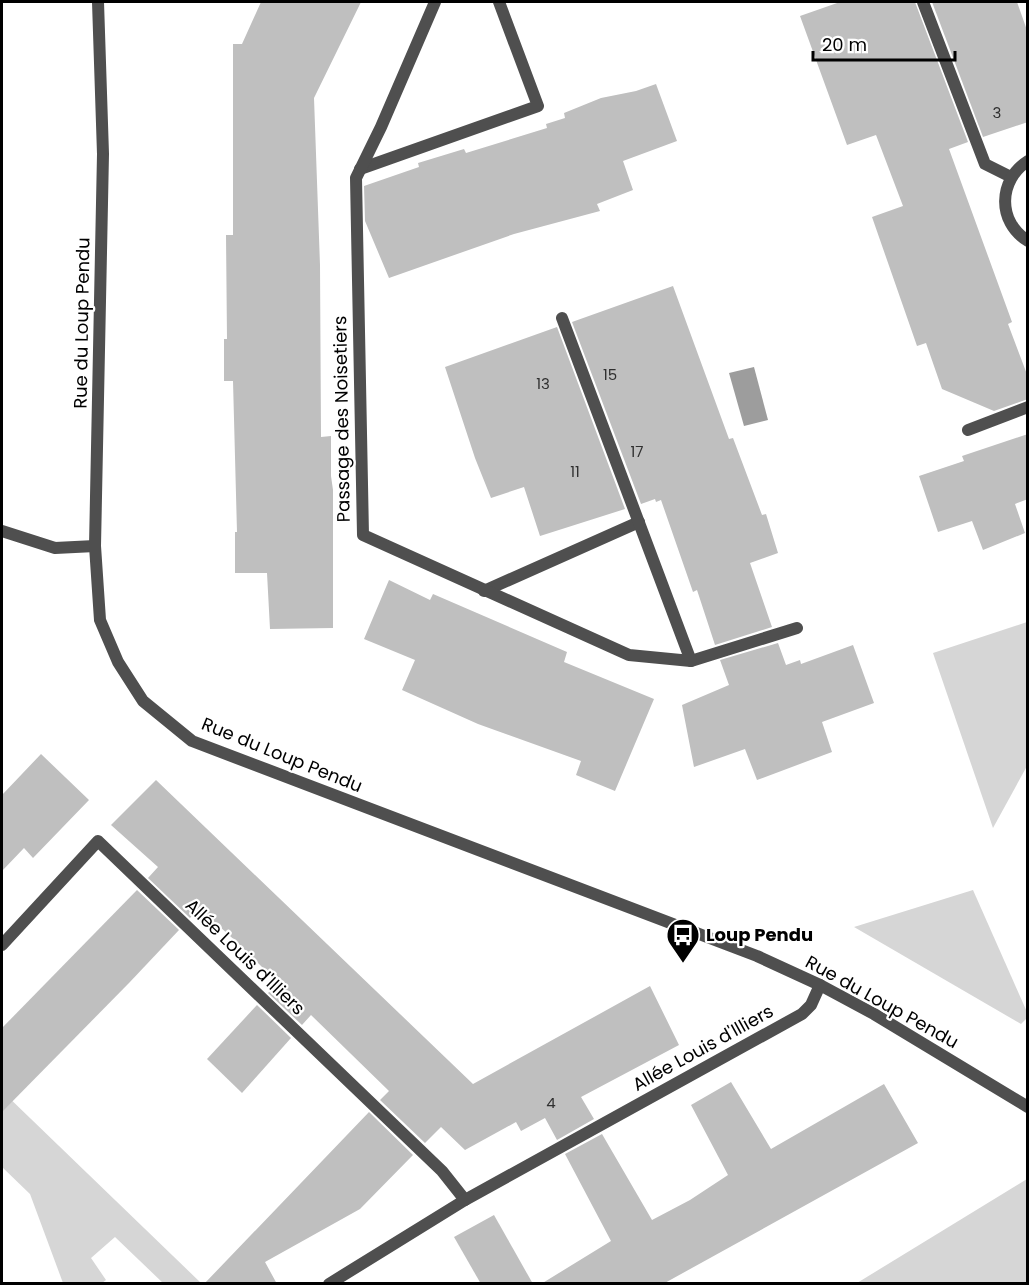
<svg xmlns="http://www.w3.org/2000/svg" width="1029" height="1285" font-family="Poppins,sans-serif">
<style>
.green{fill:#d6d6d6}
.water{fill:#9d9d9d}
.building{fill:#bfbfbf}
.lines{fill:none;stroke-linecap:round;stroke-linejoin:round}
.service{stroke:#4f4f4f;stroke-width:12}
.minor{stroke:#4f4f4f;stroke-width:12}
.tertiary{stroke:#4f4f4f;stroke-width:12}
.labels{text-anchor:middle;stroke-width:4.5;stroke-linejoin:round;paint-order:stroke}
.number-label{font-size:15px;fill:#303030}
.street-label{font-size:18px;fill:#000;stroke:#fff}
.poi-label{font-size:18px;font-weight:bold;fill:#000;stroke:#fff;text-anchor:start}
</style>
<rect width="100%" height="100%" fill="#fff"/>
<g class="green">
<path d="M1027,622V766L993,828L933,653Z"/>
<path d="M973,890L1027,1012V1018L1021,1024L854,927Z"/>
<path d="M2,1091L201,1283H163L115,1237L91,1258L106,1280L102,1283H63L30,1194L2,1167Z"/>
<path d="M1027,1179V1283H857Z"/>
</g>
<path class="water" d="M754,367L768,420L744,426L729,373Z"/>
<g class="building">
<path d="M261,2H361L314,98L320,265L321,437L331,436V476L333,490V628L270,629L267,573H235V532H237L233,381H224V339H227L226,235H233V44H242Z"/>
<path d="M840,2H915L968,142L949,149L1012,322L1008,324L1028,377V399L994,411L942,389L926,343L917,346L872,217L903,206L876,135L847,145L800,16Z"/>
<path d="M932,2H1017L1028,33V122L983,137Z"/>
<path d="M656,84L677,141L623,161L633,190L597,204L600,211L514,234L389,278L365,221L364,186L419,167L418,163L464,149L466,153L547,128L546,124L565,118L564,113L601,98L636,91Z"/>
<path d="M673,286L729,439L733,438L762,515L766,514L778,553L750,563L772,627L715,645L697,590L693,592L661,500L656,502L655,499L641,504L572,322Z"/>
<path d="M557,327L625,509L540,536L524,487L491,498L475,458L445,367Z"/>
<path d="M1028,434V499L1015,504L1025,533L983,550L972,521L938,532L919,476L964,461L962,456Z"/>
<path d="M389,580L430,600L433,594L567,652L564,662L654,699L615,791L576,775L581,761L478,724L402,690L415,660L364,639Z"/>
<path d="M778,643L786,665L800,660L801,664L853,645L874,703L822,722L832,752L757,780L745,749L694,767L682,705L729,685L720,660Z"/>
<path d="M41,754L89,800L33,858L24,848L2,871V795Z"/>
<path d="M156,780L473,1084L650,986L679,1045L581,1097L594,1119L557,1140L545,1118L521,1131L516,1122L465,1150L441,1127L425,1143L380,1100L389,1091L311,1015L302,1025L268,993L278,983L240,945L199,908L190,918L148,878L158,867L111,825Z"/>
<path d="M137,890L179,930L129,983L2,1112V1028Z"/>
<path d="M257,1005L291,1038L242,1093L207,1059Z"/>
<path d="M731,1082L771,1149L884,1084L918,1143L663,1284H541L611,1241L565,1154L602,1134L652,1220L690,1200L728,1175L691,1105Z"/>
<path d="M369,1112L413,1155L360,1209L265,1262L277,1284H204Z"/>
<path d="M494,1215L533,1284H481L454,1237Z"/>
</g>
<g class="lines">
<g class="service">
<path d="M360,169L538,106L499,2"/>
<path d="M2,531L55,548L95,546"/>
<path d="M484,591L639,522"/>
</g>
<g class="minor">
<path d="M435,2L381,127L356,178L363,535L629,655L691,661L797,628"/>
<path d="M923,2L985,164L1011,177"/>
<path d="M1028,161C998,180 997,222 1028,241"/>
<path d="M562,318L691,661"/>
<path d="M968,430L1028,407"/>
<path d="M2,945L98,841L442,1171L465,1200"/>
<path d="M329,1284L465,1200L802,1014L811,1005L820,985"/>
</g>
<path class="tertiary" d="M98,2L103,154L95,546L100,620L118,662L143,701L192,741L757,956L820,985L874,1014L1028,1107"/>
</g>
<defs>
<g id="bus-pin" transform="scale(1.725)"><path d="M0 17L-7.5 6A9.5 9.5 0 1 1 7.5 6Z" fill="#000" stroke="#fff"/><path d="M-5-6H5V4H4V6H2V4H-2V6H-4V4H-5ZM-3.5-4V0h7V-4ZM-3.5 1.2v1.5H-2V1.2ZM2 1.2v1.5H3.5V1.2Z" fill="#fff"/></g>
</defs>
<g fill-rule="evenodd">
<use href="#bus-pin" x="683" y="935"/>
</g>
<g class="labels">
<g class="number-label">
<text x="997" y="118">3</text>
<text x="610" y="380">15</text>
<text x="543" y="389">13</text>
<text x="637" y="457">17</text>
<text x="575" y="477">11</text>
<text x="551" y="1108">4</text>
</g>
<g class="street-label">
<text transform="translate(82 323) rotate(-89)" y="6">Rue du Loup Pendu</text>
<text transform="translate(342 419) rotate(-91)" y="6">Passage des Noisetiers</text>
<text transform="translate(282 755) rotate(22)" y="6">Rue du Loup Pendu</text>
<text transform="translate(245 957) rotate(44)" y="6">Allée Louis d'Illiers</text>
<text transform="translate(882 1002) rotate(29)" y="6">Rue du Loup Pendu</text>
<text transform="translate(703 1048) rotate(-29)" y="6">Allée Louis d'Illiers</text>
</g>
<g class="poi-label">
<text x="706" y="941">Loup Pendu</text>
</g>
</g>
<rect width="1029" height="1285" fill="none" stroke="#000000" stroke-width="6"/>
<path d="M813 51v9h142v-9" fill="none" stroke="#000000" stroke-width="3"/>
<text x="822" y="51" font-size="18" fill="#000000" stroke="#ffffff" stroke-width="4.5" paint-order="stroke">20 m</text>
</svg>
